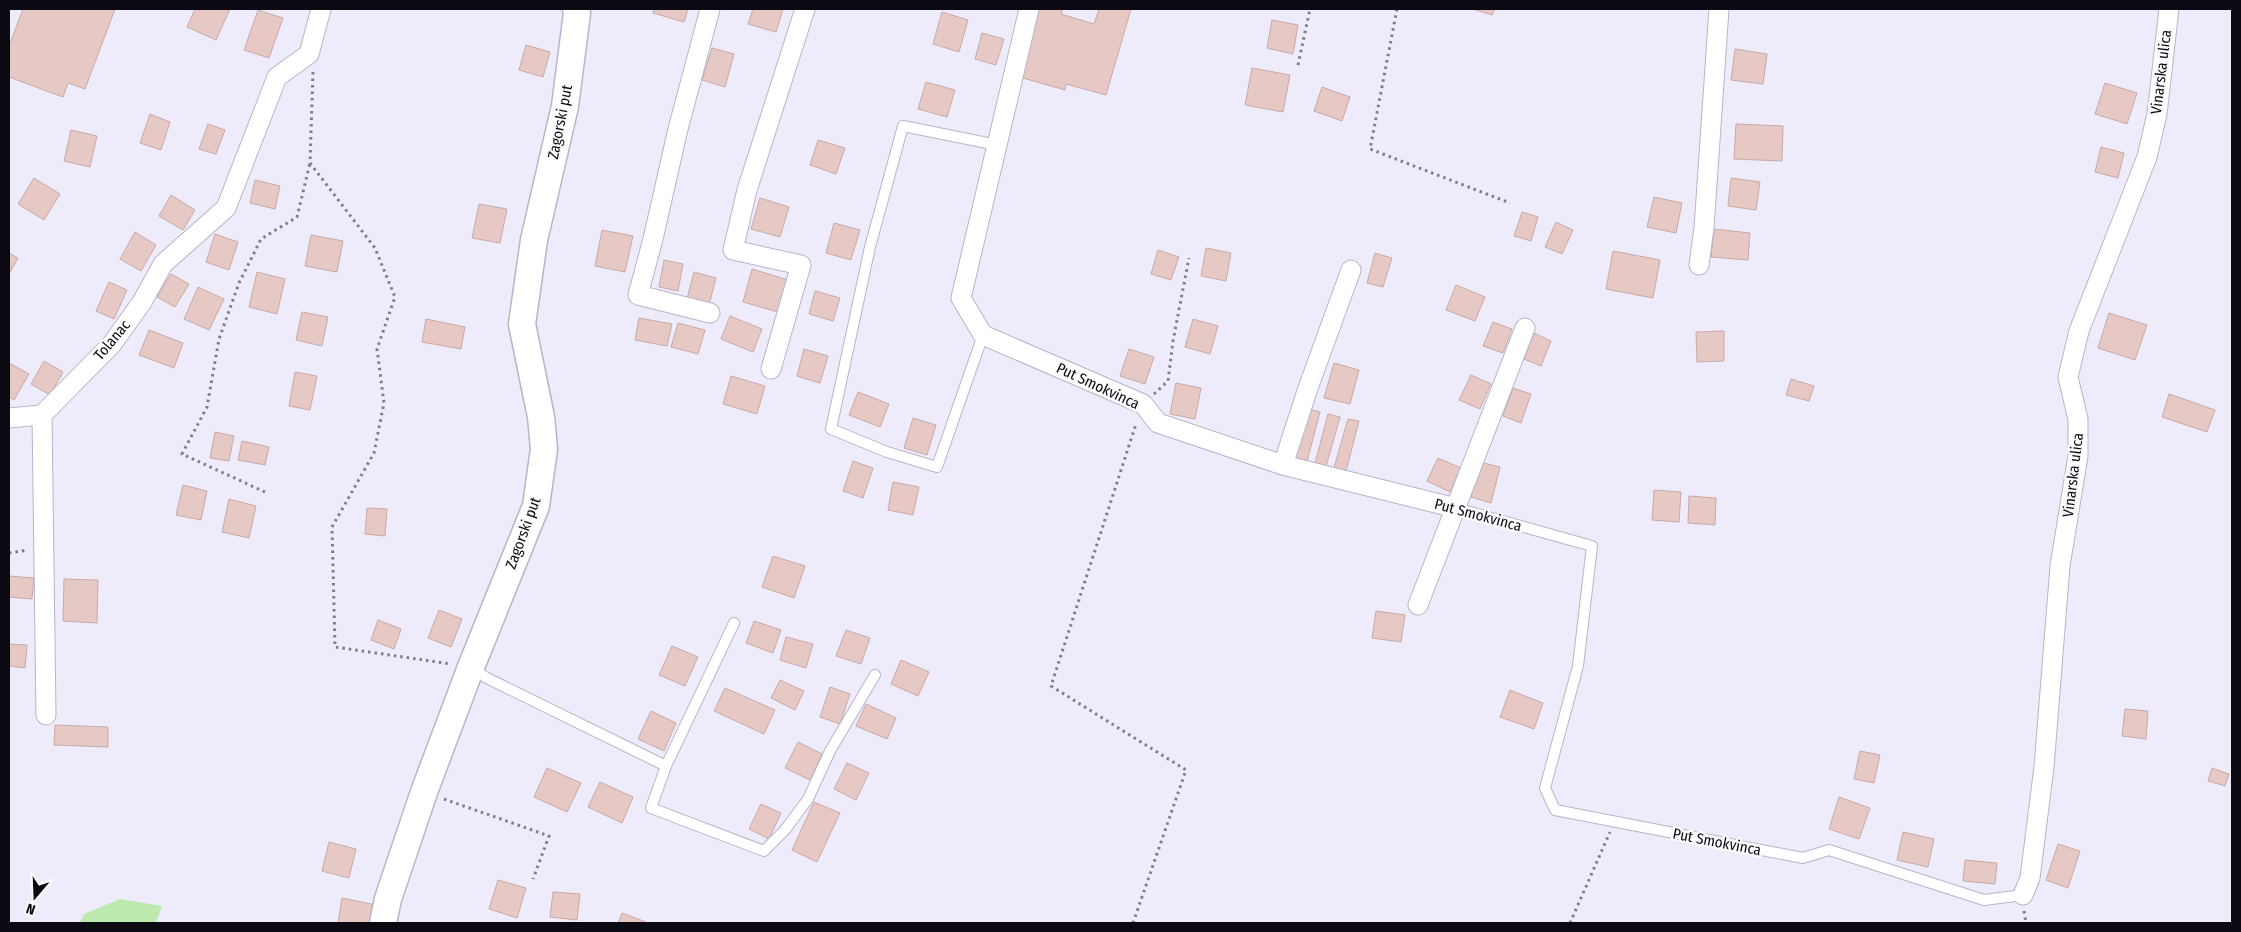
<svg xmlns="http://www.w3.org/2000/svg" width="2241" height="932" font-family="'Fira Sans Condensed',sans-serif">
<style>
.green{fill:#bdeaae}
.building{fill:#e6c8c5;stroke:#c8aaa7}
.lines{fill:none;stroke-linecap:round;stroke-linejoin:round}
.service-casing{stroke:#b8b4cc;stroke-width:12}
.minor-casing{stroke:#b8b4cc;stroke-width:21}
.secondary-casing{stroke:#b8b4cc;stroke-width:29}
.path{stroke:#7f7d89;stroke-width:3;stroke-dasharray:2.5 4;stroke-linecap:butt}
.service{stroke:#fff;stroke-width:10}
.minor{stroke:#fff;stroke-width:19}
.secondary{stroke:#fff;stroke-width:26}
.labels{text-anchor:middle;stroke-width:5;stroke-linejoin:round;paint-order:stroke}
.street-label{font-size:15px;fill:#0b0a12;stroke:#fbfbfb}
</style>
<rect width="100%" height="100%" fill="#eeebfb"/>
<path class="green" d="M120,899L162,906L156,923H80L84,914Z"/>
<g class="building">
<path d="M23,9H115L85,89L68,83L63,97L9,77V46Z"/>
<path d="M195,9H230L216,40L187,27Z"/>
<path d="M654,9H688L684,22L653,13Z"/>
<path d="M753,9H783L776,32L748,24Z"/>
<path d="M1036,9H1063L1061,14L1094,24L1099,9H1131L1106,95L1066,84L1065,90L1016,76Z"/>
<path d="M1473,9H1495L1492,15Z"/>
<path d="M258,10L283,18L269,58L244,50Z"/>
<path d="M942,12L968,20L959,52L933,44Z"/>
<path d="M1272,20L1298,25L1293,54L1267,48Z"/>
<path d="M982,33L1004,39L996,65L975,59Z"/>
<path d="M526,45L550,52L543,77L519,70Z"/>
<path d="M712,48L734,54L725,87L702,80Z"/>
<path d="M1735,49L1767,54L1763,84L1731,80Z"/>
<path d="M1252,68L1290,75L1283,112L1245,105Z"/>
<path d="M926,82L955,90L947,117L918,109Z"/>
<path d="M2105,83L2137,93L2127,124L2095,114Z"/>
<path d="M1322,87L1350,97L1342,121L1314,111Z"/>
<path d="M150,114L170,122L161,150L140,143Z"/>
<path d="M208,124L225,130L216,154L199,149Z"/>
<path d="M1736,124L1783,126L1782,161L1734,159Z"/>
<path d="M71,130L97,136L90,167L64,161Z"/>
<path d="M818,140L845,148L836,174L810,165Z"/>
<path d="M2101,147L2124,153L2118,178L2095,172Z"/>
<path d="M34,178L60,194L44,220L18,204Z"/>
<path d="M1731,178L1760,182L1756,210L1728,206Z"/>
<path d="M255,180L280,186L275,209L250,203Z"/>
<path d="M171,195L195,210L183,230L159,216Z"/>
<path d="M1654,197L1682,203L1676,233L1647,227Z"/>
<path d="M760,198L789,207L780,237L751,229Z"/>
<path d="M479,204L507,209L500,243L472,238Z"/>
<path d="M1522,212L1538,217L1531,241L1514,236Z"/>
<path d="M1556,222L1573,230L1562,254L1545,247Z"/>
<path d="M834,223L860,230L851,260L826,253Z"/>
<path d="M1714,229L1750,233L1748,260L1711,257Z"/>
<path d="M602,230L633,236L625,272L595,266Z"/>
<path d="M135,232L156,245L141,271L120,259Z"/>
<path d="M215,234L238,242L229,270L206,262Z"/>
<path d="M311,235L343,241L337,272L305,266Z"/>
<path d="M1206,248L1231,253L1226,281L1201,276Z"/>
<path d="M1158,250L1179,257L1171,280L1151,274Z"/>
<path d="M1613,251L1660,260L1653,298L1606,289Z"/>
<path d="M9,253L18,258L9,274Z"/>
<path d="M1375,253L1392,258L1383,287L1367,283Z"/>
<path d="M664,260L683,264L678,291L659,287Z"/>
<path d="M752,269L788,280L778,312L743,302Z"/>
<path d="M257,272L285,279L277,314L249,307Z"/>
<path d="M694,272L716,278L709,305L687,299Z"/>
<path d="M171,274L189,284L175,307L157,297Z"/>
<path d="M109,282L127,290L114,319L96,311Z"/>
<path d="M1456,285L1485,297L1475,321L1446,310Z"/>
<path d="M198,287L224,299L209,330L184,319Z"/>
<path d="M815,291L840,298L833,321L809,314Z"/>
<path d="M302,312L328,317L322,346L296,340Z"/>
<path d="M2109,313L2147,325L2135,360L2098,348Z"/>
<path d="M730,316L762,329L753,352L721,339Z"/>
<path d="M639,318L672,324L667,346L635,340Z"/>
<path d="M426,319L465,327L461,349L422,342Z"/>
<path d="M1193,319L1218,326L1210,354L1185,347Z"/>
<path d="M1493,322L1512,329L1503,353L1483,346Z"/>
<path d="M678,323L705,330L698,354L671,347Z"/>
<path d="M149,330L183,343L174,368L139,355Z"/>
<path d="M1724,331V361L1697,362L1696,332Z"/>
<path d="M1534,333L1551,341L1541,366L1524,359Z"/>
<path d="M804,349L828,356L820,383L797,376Z"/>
<path d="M1129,349L1154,357L1145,384L1120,376Z"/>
<path d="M44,361L63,372L50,395L31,384Z"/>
<path d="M9,363L29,374L14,400L9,397Z"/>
<path d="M1334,363L1359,370L1350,404L1324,398Z"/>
<path d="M295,372L317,376L310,410L289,406Z"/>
<path d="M1471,375L1491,384L1480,409L1459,400Z"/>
<path d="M731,376L765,386L757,414L723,404Z"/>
<path d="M1791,379L1814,386L1809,401L1786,395Z"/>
<path d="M1176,383L1201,388L1195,419L1170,414Z"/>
<path d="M1513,388L1531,394L1521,423L1503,416Z"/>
<path d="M858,392L889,404L880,427L849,415Z"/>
<path d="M2169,394L2215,410L2207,432L2162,417Z"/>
<path d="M1309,409L1320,412L1306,465L1294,462Z"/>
<path d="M1328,414L1340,417L1325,470L1314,467Z"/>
<path d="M913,418L936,425L927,455L904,448Z"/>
<path d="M1348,419L1359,421L1345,475L1333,471Z"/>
<path d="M215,432L234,436L229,461L210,458Z"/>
<path d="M242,441L269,447L265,465L238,460Z"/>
<path d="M1438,458L1461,468L1450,492L1427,481Z"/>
<path d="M853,461L873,468L863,498L843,491Z"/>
<path d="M1480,462L1500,467L1491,503L1471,497Z"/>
<path d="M893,482L919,487L913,515L888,510Z"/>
<path d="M183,485L207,491L201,520L176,515Z"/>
<path d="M1654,490L1681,492L1679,522L1652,520Z"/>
<path d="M1689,496L1716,498L1715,525L1688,523Z"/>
<path d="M229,499L256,506L249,538L222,532Z"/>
<path d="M367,508L387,509L385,536L365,534Z"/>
<path d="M773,556L805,566L794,598L762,587Z"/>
<path d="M9,576L34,578L32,599L9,597Z"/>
<path d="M64,579L98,580L97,623L63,621Z"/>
<path d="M439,610L462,619L451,647L428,638Z"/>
<path d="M1376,611L1405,615L1401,642L1372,638Z"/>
<path d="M378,620L401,629L394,649L371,640Z"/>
<path d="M754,621L781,630L773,653L746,643Z"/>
<path d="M846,630L870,638L861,664L836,656Z"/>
<path d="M786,637L813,644L806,668L780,660Z"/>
<path d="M9,644L27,645L25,668L9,666Z"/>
<path d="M672,646L698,657L685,686L659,675Z"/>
<path d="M901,660L929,672L918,696L891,684Z"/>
<path d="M780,680L804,691L795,710L771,698Z"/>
<path d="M830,687L850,694L840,724L820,717Z"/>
<path d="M725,688L775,710L764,734L714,711Z"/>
<path d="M1510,690L1543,703L1534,729L1500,717Z"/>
<path d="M866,704L896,718L887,739L856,726Z"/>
<path d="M2125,709L2148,711L2146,739L2122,736Z"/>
<path d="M651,711L676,723L664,751L638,739Z"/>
<path d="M55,725L108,727V747L54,745Z"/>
<path d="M798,742L822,754L810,780L785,768Z"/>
<path d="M1860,751L1880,755L1874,783L1854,779Z"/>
<path d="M847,763L869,773L856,800L834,789Z"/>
<path d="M547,768L581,783L567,812L534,797Z"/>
<path d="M2212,768L2229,774L2225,786L2208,781Z"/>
<path d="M600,782L633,797L622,823L588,807Z"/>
<path d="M1839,797L1870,808L1859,839L1829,829Z"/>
<path d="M814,802L840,813L817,862L792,850Z"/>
<path d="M761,804L781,813L769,839L749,829Z"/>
<path d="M1903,832L1934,839L1928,867L1897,860Z"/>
<path d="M329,842L356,849L349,878L322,871Z"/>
<path d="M2058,844L2080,851L2068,888L2046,880Z"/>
<path d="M1965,860L1997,863L1995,884L1963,881Z"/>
<path d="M498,880L526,888L517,918L489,909Z"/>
<path d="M553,892L580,894L577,920L550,917Z"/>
<path d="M342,898L376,905L372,923H338Z"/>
<path d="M622,913L646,922V923H618Z"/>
</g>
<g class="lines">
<g class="service-casing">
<g id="service">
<path d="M983,335L937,467L887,452L831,429L870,247L903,126L997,145"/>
<path d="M1456,508L1592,546L1578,666L1545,788L1555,810L1803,858L1829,850L1984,900L2023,895"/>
<path d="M471,668L487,678L666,766L734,623"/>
<path d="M666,766L651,808L764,851L785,830L808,799L830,751L875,675"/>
</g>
</g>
<g class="minor-casing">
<g id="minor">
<path d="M710,9L678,129L653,239L638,295L710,313"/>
<path d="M1029,9L961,298L983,335L1143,404L1158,423L1283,465L1456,508"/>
<path d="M1699,265L1704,228L1719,9"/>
<path d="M771,369L801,265L733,250L747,190L805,9"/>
<path d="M9,418L42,415"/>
<path d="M1283,465L1308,388L1351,270"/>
<path d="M1418,605L1525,328"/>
<path d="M46,715L42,415L112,344L142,302L163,264L226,208L277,77L309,54L321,9"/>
<path d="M2023,895L2030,878L2044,767L2060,566L2078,456V419L2068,377L2079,331L2147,157L2157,114L2169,9"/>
</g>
</g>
<g class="secondary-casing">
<path id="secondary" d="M383,923L388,899L424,792L471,667L536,506L544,449L541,417L522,324L534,240L565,106L577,13L576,9"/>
</g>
<g class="path">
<path d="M1397,9L1370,149L1510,203"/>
<path d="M1298,65L1310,9"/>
<path d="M313,72L310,163L375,248L395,297L377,349L384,403L374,453L332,527L335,647L451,664"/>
<path d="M1154,394L1168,381L1173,341L1189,258"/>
<path d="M265,492L182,454L207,407L219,339L239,283L261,239L297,217L310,163"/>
<path d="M9,553L28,550"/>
<path d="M444,799L549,836L533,879"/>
<path d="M2024,911L2026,923"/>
<path d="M1133,923L1186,770L1051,686L1136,424"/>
<path d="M1570,923L1610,832"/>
</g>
<use href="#service" class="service"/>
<use href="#minor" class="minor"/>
<use href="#secondary" class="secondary"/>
</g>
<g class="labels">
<g class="street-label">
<text transform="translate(2161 72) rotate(-83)" y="5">Vinarska ulica</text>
<text transform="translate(560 122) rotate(-79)" y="5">Zagorski put</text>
<text transform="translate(112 340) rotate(-50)" y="5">Tolanac</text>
<text transform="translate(1098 386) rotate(25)" y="5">Put Smokvinca</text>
<text transform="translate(2073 475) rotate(-83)" y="5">Vinarska ulica</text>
<text transform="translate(1478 515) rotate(15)" y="5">Put Smokvinca</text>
<text transform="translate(523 533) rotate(-70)" y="5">Zagorski put</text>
<text transform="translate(1717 842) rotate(11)" y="5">Put Smokvinca</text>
</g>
</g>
<rect width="2241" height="932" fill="none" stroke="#0b0a12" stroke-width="20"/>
<g transform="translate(35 897) rotate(199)" stroke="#fbfbfb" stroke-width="4" paint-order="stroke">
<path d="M0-4L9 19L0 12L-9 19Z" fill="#0b0a12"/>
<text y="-8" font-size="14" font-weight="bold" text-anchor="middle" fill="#0b0a12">N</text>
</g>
</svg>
